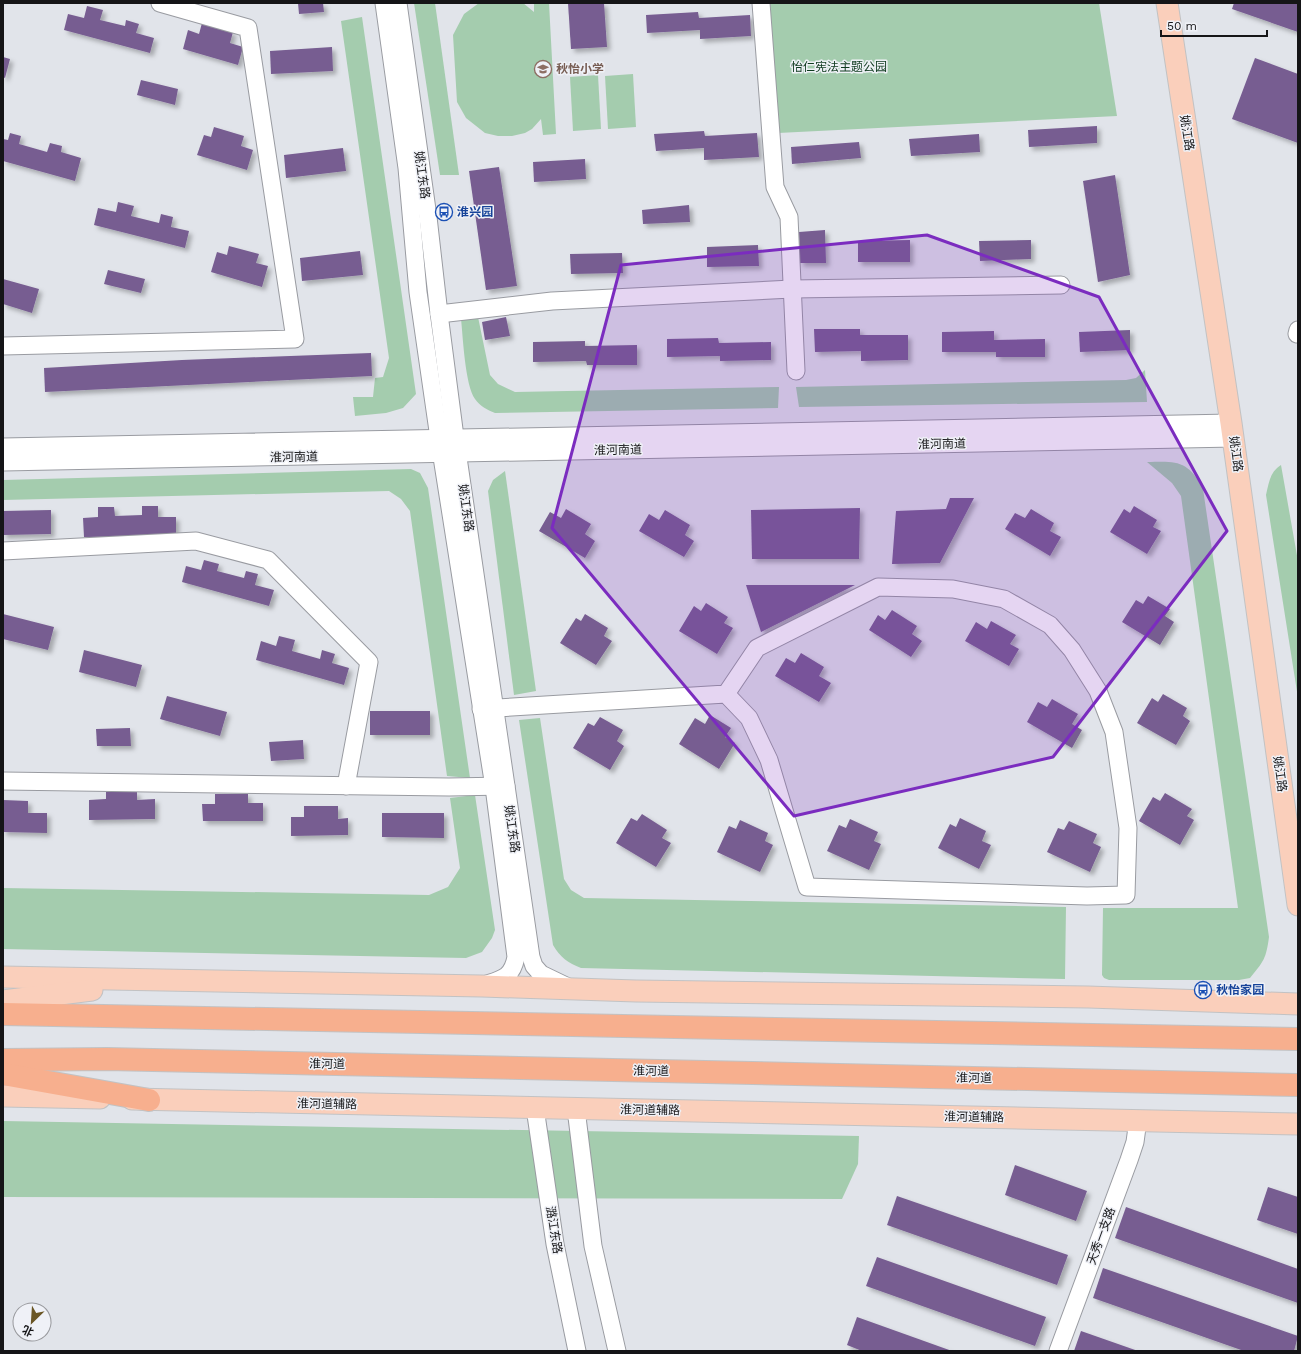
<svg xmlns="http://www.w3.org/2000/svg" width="1301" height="1354" font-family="'Work Sans','Noto Sans SC',sans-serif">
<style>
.green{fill:#a4ccae}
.building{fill:#775d91;filter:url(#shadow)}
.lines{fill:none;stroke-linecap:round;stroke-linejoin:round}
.minor-casing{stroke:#999ba1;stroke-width:19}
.major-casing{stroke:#c2c2c3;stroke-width:23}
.highway-casing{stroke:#c2c2c3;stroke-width:24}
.minor{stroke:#fff;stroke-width:17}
.major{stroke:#facfbb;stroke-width:21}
.highway{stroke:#f7af8e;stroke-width:22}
.marked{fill:#7b2cbf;fill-opacity:0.2;stroke:#7b2cbf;stroke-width:3;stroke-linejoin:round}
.labels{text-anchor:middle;stroke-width:3;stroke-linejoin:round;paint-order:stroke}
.park-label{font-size:12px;fill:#0e3a1e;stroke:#eff1f7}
.education-label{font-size:12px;font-weight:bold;fill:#785e54;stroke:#eff1f7;text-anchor:start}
.street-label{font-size:12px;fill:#151517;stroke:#eff1f7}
.transit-label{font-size:12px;font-weight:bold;fill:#164399;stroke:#eff1f7;text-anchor:start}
</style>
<defs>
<filter id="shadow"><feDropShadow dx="3.5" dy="3.5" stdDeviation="2" flood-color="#0004"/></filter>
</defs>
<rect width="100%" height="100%" fill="#e1e4ea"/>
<g class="green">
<path d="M414,3H435L459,175H440Z"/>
<path d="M479,3H523L534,12V3H549L556,134L543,135L541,119L532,129L525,133L512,136H498L485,133L466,118L457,102L453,35L464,14Z"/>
<path d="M770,3H1099L1117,116L778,133Z"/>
<path d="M362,17L416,394L403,408L386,413L355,416L353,397H373L375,378L383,377L389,358L341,21Z"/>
<path d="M633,74L636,127L608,129L605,76Z"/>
<path d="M598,75L601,129L573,131L570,77Z"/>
<path d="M478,317L490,375L498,384L515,392L779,387L778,408L495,413C487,410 480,406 475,399C465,385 463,337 461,319Z"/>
<path d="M1145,370L1147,402L799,407L796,387L1126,380L1136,378Z"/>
<path d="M1147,462C1177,461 1188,460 1203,489L1269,937C1266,959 1264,961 1250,978L1239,980H1109L1104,978L1102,975L1103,908H1238L1181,496L1172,483Z"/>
<path d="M1281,465L1298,561V698L1266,495C1269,482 1270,472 1281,465Z"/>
<path d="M411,469L420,473L428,488L470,778L447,776L410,511L401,499L389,491L3,500V480Z"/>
<path d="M505,471L536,691L514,695L488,491L493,480Z"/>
<path d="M540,718L564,879L571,890L584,898L1066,907L1065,979L581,968C568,963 560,957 553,945L519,720Z"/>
<path d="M475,795L495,930L492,938L482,952L466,958L3,949V888L429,895L448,887L460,868L450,798Z"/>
<path d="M3,1121L859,1136L858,1164L842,1199L3,1197Z"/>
</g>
<g class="building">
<path d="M298,3H323L324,12L299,14Z"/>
<path d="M568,3H604L607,47L571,49Z"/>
<path d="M1234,3H1298V32L1232,9Z"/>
<path d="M87,6L103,10L100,20L125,26L126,20L139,24L136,33L154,38L150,53L64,30L68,14L84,18Z"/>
<path d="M698,12L699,18L750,15L751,36L700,39V30L647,33L646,15Z"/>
<path d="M202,23L233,32L230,43L243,47L238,65L183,49L188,30L199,34Z"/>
<path d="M332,47L333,71L271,74L270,51Z"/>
<path d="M3,57L10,59L5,78L3,77Z"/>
<path d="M1255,58L1298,74V143L1232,119Z"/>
<path d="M141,80L178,89L175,105L137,95Z"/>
<path d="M1097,126V143L1029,147L1028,130Z"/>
<path d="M214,127L244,136L241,146L253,150L247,170L197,155L204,135L211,137Z"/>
<path d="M704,131L705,136L757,133L759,157L704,160V148L656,151L654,134Z"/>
<path d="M10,133L21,136L19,144L47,152L50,143L62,146L61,152L81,158L75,181L3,161V139L8,140Z"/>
<path d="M979,134L980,152L911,156L909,139Z"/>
<path d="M859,142L861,158L792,164L791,147Z"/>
<path d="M343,148L346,171L286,178L284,155Z"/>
<path d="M585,159L586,179L534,182L533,162Z"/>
<path d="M499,167L517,286L486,290L469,171Z"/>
<path d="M1115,175L1130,275L1098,282L1083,181Z"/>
<path d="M118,202L134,206L131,216L159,223L161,214L173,217L171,227L189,231L185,248L94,225L98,208L116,212Z"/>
<path d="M689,205L690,222L643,224L642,210Z"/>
<path d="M825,230L826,263H800L799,232Z"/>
<path d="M910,240V262H858V241Z"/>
<path d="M1031,240V259L980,261L979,241Z"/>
<path d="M758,245L759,266L707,267V247Z"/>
<path d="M229,246L259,254L256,263L268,266L262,287L211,272L217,252L227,255Z"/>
<path d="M360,251L363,275L302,281L300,258Z"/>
<path d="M622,253L623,273L571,274L570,254Z"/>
<path d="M108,270L145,279L141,293L104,284Z"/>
<path d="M3,279L39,289L32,313L3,304Z"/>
<path d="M506,317L510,336L485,340L482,322Z"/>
<path d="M814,329H860V335H908V360L861,361V351L815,352Z"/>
<path d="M1130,330V350L1080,352L1079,332Z"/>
<path d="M994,331V340L1045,339V357H996V352H942V332Z"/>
<path d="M718,338L719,343L771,342V360L720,361V356L667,357V339Z"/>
<path d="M585,341V346L637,345V365H587L586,361L533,362V342Z"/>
<path d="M371,353L372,376L45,392L44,368L182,360Z"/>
<path d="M950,498H974L940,563L892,564L896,511L946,509Z"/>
<path d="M142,506H158V517H176V536L84,537L83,518L98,517V507H114L115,516L142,515Z"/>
<path d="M1134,506L1157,520L1153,527L1161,531L1147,554L1110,532L1124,509L1130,513Z"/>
<path d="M860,508L859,559H752L751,510Z"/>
<path d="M566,509L591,524L585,534L595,541L585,558L539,531L550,512L561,518Z"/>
<path d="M1031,509L1054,523L1050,531L1061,537L1050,556L1005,529L1015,513L1025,518Z"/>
<path d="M51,510V534L3,535V511Z"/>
<path d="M665,510L690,525L685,535L694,541L684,557L639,531L649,514L659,520Z"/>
<path d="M204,560L219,564L217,571L244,578L246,571L258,574L255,585L274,590L269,606L182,582L186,566L201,570Z"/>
<path d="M746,585H855L761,632Z"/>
<path d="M1148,596L1170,609L1165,616L1174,622L1160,645L1122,622L1136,600L1143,604Z"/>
<path d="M706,603L728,617L724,623L733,628L717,654L679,631L694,606L701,611Z"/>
<path d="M892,610L917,626L912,634L922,641L911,657L869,630L878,615L885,620Z"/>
<path d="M3,614L54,627L48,650L3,639Z"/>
<path d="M585,614L608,628L604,636L612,641L596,665L560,643L576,618L581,621Z"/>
<path d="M991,621L1016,635L1010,644L1019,649L1009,666L965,641L976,622L987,629Z"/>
<path d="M279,636L295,640L292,651L320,659L322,650L335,654L332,663L349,668L344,685L256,660L261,641L276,646Z"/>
<path d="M84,650L142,665L136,687L79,672Z"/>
<path d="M801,653L824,667L819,676L831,683L819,702L775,676L786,658L795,663Z"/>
<path d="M1163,694L1187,708L1183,716L1190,721L1176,745L1137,723L1152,698L1158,702Z"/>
<path d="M167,696L227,712L220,736L160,719Z"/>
<path d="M1052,699L1078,714L1072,724L1082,730L1072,748L1027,722L1038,702L1047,707Z"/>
<rect x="370" y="711" width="60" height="24"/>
<path d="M710,715L731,728L725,737L735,743L719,769L679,744L695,718L705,724Z"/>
<path d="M600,717L623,730L617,741L624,746L610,770L573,748L588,723L594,726Z"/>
<path d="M130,728L131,746H97L96,729Z"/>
<path d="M303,740L304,759L271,761L269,742Z"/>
<path d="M106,792H137V800L155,799V819L89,820V800L106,799Z"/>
<path d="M1165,793L1192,809L1187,816L1194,820L1180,845L1139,821L1153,797L1160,801Z"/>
<path d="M215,794H248V803H263V821H203L202,804H215Z"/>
<path d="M3,800L28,801V813H47V833L3,832Z"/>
<path d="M304,806H338V819L348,818V835L291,836V817H304Z"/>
<path d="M382,813H444V838L382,837Z"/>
<path d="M642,814L667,830L662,838L671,843L656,867L616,843L631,818L637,821Z"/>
<path d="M960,818L986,831L982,841L991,845L979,869L938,848L950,824L956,827Z"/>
<path d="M850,819L878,832L874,841L881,844L869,870L827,851L839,825L846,828Z"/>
<path d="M740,820L768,833L765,841L773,845L760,872L717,852L729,826L736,829Z"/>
<path d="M1069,821L1097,834L1093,843L1101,847L1090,872L1047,852L1058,828L1064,830Z"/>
<path d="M1015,1165L1087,1191L1076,1221L1005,1195Z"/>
<path d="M1268,1187L1298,1197V1234L1257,1220Z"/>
<path d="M897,1196L1068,1255L1057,1285L887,1225Z"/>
<path d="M1126,1207L1298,1269V1303L1115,1238Z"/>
<path d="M877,1257L1046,1317L1035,1346L866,1286Z"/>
<path d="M1103,1268L1298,1336L1294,1351H1244L1093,1298Z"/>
<path d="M857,1317L952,1351H862L847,1345Z"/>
<path d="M1081,1331L1138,1351H1074Z"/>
</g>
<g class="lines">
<g class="minor-casing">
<g id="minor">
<path d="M384,3L407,168L418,292L439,438L494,787L516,957C512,978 502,979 484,985"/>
<path d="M398,3L428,217L439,314L455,437L531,957L534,966L541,974L568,987"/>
<path d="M761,3L775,187L789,217L796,371"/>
<path d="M439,314L552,301L792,289L1061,285"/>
<path d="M1298,330L1297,334H1298"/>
<path d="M3,346L295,339L248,28L160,3"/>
<path d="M3,447L1231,423"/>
<path d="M3,462L1234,438"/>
<path d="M3,551L196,541L268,560L369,662L346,786"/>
<path d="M481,709L726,694L757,648L878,587L953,589L1004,599L1050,625L1072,650L1098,691L1114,732L1128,828L1126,895L1087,896L807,887L769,760L749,718L726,694"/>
<path d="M3,781L449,787L506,786"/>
<path d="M535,1108L555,1244L577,1351"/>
<path d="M576,1109L593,1246L617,1351"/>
<path d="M1058,1351L1129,1160L1135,1142L1138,1120"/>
</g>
</g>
<g class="major-casing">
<g id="major">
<path d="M1167,3L1231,423L1298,905"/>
<path d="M3,977L482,986L636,991L1088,997L1298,1004"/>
<path d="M3,1001L92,990"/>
<path d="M3,1096L100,1098"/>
<path d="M132,1099L1298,1124"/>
</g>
</g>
<g class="highway-casing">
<g id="highway">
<path d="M3,1014L1298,1039"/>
<path d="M3,1060L107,1059L1298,1085"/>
<path d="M3,1074L149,1100"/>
</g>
</g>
<use href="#minor" class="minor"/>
<use href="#major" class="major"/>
<use href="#highway" class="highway"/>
</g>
<path class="marked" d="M927,235L1099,297L1227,531L1053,757L794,816L552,528L621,265Z"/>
<defs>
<g id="school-ring" transform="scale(0.9)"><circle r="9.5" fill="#eff1f7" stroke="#8d6e63" stroke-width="1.5"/><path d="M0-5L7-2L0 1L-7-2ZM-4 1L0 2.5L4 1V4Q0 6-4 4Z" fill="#8d6e63"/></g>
<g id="bus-ring" transform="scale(0.9)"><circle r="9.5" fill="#eff1f7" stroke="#1a4fb4" stroke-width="1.5"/><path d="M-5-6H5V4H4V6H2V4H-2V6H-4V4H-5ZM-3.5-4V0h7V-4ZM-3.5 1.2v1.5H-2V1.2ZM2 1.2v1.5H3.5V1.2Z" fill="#1a4fb4"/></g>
</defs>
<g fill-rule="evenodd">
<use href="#school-ring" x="543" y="69"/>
<use href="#bus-ring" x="444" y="212"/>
<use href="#bus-ring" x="1203" y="990"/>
</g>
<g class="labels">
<g class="park-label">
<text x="839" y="71">怡仁宪法主题公园</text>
</g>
<g class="education-label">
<text x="556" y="73">秋怡小学</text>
</g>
<g class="street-label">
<text transform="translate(1187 133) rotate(81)" y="4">姚江路</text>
<text transform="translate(422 175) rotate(82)" y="4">姚江东路</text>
<text transform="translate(942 444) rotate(-1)" y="4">淮河南道</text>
<text transform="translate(618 450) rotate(-1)" y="4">淮河南道</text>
<text transform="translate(1236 454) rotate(82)" y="4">姚江路</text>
<text transform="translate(294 457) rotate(-1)" y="4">淮河南道</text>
<text transform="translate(466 508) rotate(82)" y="4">姚江东路</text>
<text transform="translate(1280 774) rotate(82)" y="4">姚江路</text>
<text transform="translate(512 829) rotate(82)" y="4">姚江东路</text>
<text transform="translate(327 1064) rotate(1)" y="4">淮河道</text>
<text transform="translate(651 1071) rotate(1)" y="4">淮河道</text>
<text transform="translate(974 1078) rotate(1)" y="4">淮河道</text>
<text transform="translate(327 1104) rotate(1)" y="4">淮河道辅路</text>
<text transform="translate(650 1110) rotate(1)" y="4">淮河道辅路</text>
<text transform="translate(974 1117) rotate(1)" y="4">淮河道辅路</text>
<text transform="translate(554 1230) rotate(81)" y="4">潞江东路</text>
<text transform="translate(1101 1236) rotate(-70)" y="4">天秀一支路</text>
</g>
<g class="transit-label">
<text x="457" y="216">淮兴园</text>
<text x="1216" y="994">秋怡家园</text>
</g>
</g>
<rect width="1301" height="1354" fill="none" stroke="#151517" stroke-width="8"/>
<g transform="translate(32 1322) rotate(205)"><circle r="19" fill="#eff1f7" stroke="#98999d"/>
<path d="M0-3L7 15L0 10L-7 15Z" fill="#6a5625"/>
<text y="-6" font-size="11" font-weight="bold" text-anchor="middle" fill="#151517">北</text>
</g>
<path d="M1161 30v6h106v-6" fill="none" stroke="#151517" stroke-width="2"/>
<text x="1167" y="30" font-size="12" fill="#151517" stroke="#eff1f7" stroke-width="3" paint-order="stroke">50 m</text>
</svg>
